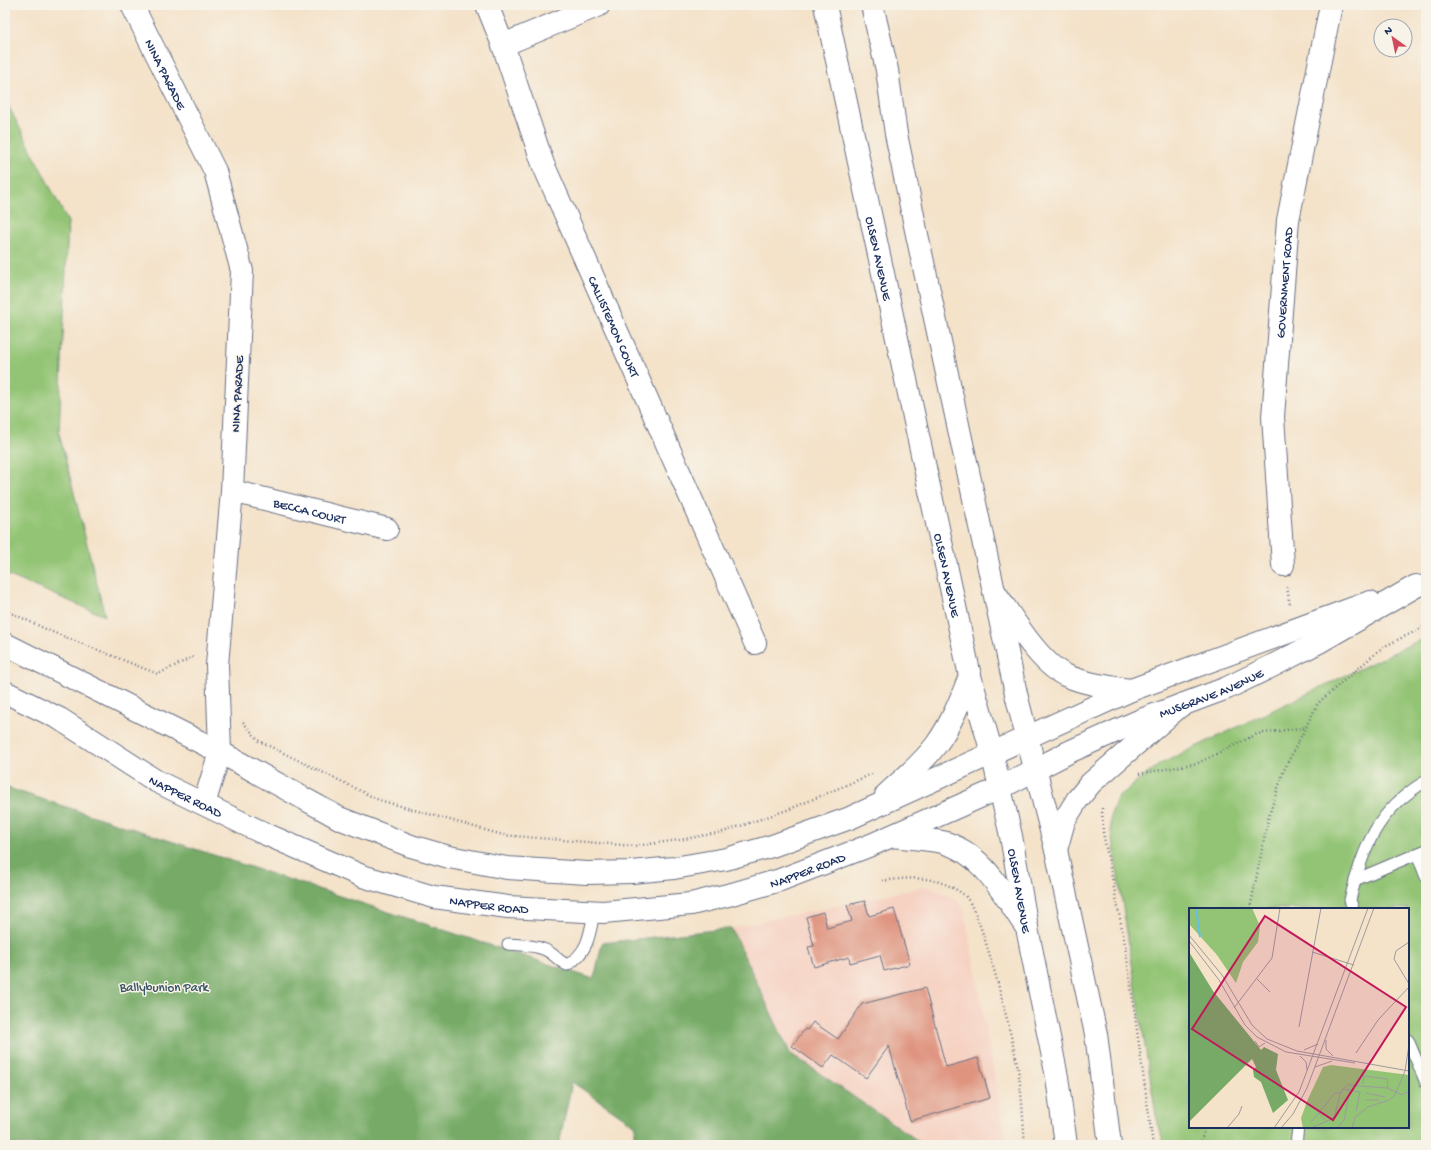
<svg xmlns="http://www.w3.org/2000/svg" width="1431" height="1150" font-family="'Gochi Hand',sans-serif">
<style>
.built{fill:#f6d2c3}
.green{fill:#93c475;stroke:#577a6a;fill-rule:evenodd}
.forest{fill:#76aa66;stroke:#486c62}
.building{fill:#df9480}
.lines{fill:none;stroke-linecap:round;stroke-linejoin:round}
.lane-casing{stroke:#676e83;stroke-width:13}
.street-casing{stroke:#676e83;stroke-width:24}
.secondary-casing{stroke:#676e83;stroke-width:24}
.primary-casing{stroke:#676e83;stroke-width:24}
.path{stroke:#676e83;stroke-width:2.5;stroke-dasharray:1 3;stroke-linecap:butt}
.lane{stroke:#fff;stroke-width:11}
.street{stroke:#fff;stroke-width:22}
.secondary{stroke:#fff;stroke-width:22}
.primary{stroke:#fff;stroke-width:22}
.labels{text-anchor:middle;stroke-width:3;stroke-linejoin:round;paint-order:stroke}
.street-label{font-size:13px;fill:#1b2f5e;stroke:#f7f3e8}
.park-label{font-size:13px;fill:#395464;stroke:#f7f3e8}
.inset-river{fill:none;stroke:#63c2e1;stroke-width:2}
.inset-road{fill:none;stroke:#9d9a9e;stroke-width:1}
.view{fill:#c2185b;fill-opacity:0.15;stroke:#c2185b;stroke-width:2}
.inset-edge{fill:none;stroke:#1b2f5e;stroke-width:2}
</style>
<rect width="100%" height="100%" fill="#f7f3e8"/>
<filter id="ink" filterUnits="userSpaceOnUse"><feTurbulence type="fractalNoise" baseFrequency=".025" numOctaves="2"/><feDisplacementMap in="SourceGraphic" scale="8" xChannelSelector="R" yChannelSelector="G"/><feConvolveMatrix kernelMatrix="1 2 1 2 8 2 1 2 1" color-interpolation-filters="sRGB"/></filter>
<filter id="wash" filterUnits="userSpaceOnUse"><feTurbulence type="fractalNoise" baseFrequency=".012" numOctaves="4" result="noise"/><feDisplacementMap in="SourceGraphic" scale="16" xChannelSelector="R" yChannelSelector="G"/><feGaussianBlur stdDeviation="0.9" result="paint"/><feColorMatrix in="noise" values="0 0 0 0 0 0 0 0 0 0 0 0 0 0 0 0 0 1.4 0 .05"/><feComposite in="paint" operator="in"/></filter>
<g filter="url(#wash)">
<rect width="100%" height="100%" fill="#f4e2c9"/>
<path class="built" d="M929,886L955,899L964,908L1007,1145H924L790,1053L731,928Z"/>
<g class="green">
<path d="M5,99L68,222L59,433L105,616L5,574Z"/>
<path d="M1426,637V1145H1164L1156,1115L1111,832V814L1117,798L1160,764ZM1190,909H1408V1127H1190Z"/>
</g>
<path class="forest" d="M5,787L594,979L602,943L731,928L790,1053L924,1145H632L636,1126L572,1082L559,1145H5Z"/>
<g id="blocks">
<g class="building">
<path d="M865,901L869,916L894,909L910,964L884,971L880,955L850,963L849,957L814,967L808,947L814,946L806,917L823,912L827,928L852,921L847,905Z"/>
<path d="M925,988L946,1067L978,1058L990,1098L910,1121L889,1046L866,1078L833,1055L823,1068L792,1046L805,1029L807,1030L813,1022L838,1039L862,1004Z"/>
</g>
</g>
</g>
<g filter="url(#ink)">
<use href="#blocks" fill-opacity="0" stroke="#676e83" stroke-width="1"/>
<g class="lines">
<g class="lane-casing">
<g id="lane">
<path d="M1417,854L1426,877"/>
<path d="M1355,880L1426,850"/>
<path d="M1353,909L1350,900C1363,847 1377,810 1426,781"/>
<path d="M508,944C519,945 533,945 543,949C553,952 558,961 567,965C588,953 590,934 594,912"/>
<path d="M1408,1040L1426,1083"/>
<path d="M1296,1145L1298,1127"/>
</g>
</g>
<g class="street-casing">
<g id="street">
<path id="s1" d="M132,5L215,171L242,271L232,491L217,665L220,752L204,804"/>
<path id="s2" d="M487,5L503,45L543,164L755,643"/>
<path d="M503,45L599,5"/>
<path id="s3" d="M232,491L387,529"/>
<path id="s4" d="M1283,565L1273,417L1288,220L1331,5"/>
</g>
</g>
<g class="secondary-casing">
<g id="secondary">
<path d="M994,591C1011,615 1038,662 1065,675C1085,684 1109,687 1131,690"/>
<path d="M5,644L220,752L339,818L411,846L449,857L507,868L587,873L632,872L674,868L726,859L772,846L850,818L1131,690L1370,602"/>
<path id="s5" d="M5,692L60,719L156,781L261,832L362,876L434,897L508,907L603,912L691,904L732,894L780,880L871,845L1000,788L1071,751L1141,720L1227,688L1274,665L1319,642L1416,586"/>
<path d="M886,795C903,779 922,764 936,745C951,725 961,699 970,676"/>
<path d="M893,836C909,838 926,839 942,842C983,852 1004,896 1027,928"/>
</g>
</g>
<g class="primary-casing">
<g id="primary">
<path id="s6" d="M825,5L970,676L992,753L1011,836L1027,928L1057,1077L1066,1145"/>
<path d="M872,5L887,70L896,134L916,230L1017,698L1056,850L1096,1034L1110,1145"/>
<path d="M1056,850L1064,821L1077,800L1091,783L1181,705"/>
</g>
</g>
<g class="path">
<path d="M1287,587L1290,606"/>
<path d="M5,610L50,631L158,674L193,657"/>
<path d="M243,722L259,741L379,800L503,835L634,846L679,840L723,832L790,809L872,774"/>
<path d="M1139,774L1198,763L1257,734L1307,727"/>
<path d="M1102,808L1103,832L1125,944L1153,1145"/>
<path d="M882,881C913,877 936,875 963,894C982,907 1013,1041 1018,1069C1022,1094 1023,1120 1025,1145"/>
<path d="M1250,909L1269,815L1284,770L1318,703L1383,647L1426,626"/>
<path d="M1200,1145L1205,1127"/>
</g>
<use href="#lane" class="lane"/>
<use href="#street" class="street"/>
<use href="#secondary" class="secondary"/>
<use href="#primary" class="primary"/>
</g>
</g>
<g class="labels">
<g class="street-label">
<text dy="5" stroke="none"><textPath href="#s1" startOffset="77">NINA PARADE</textPath></text>
<text dy="5" stroke="none"><textPath href="#s6" startOffset="259">OLSEN AVENUE</textPath></text>
<text dy="5" stroke="none"><textPath href="#s4" startOffset="283">GOVERNMENT ROAD</textPath></text>
<text dy="5" stroke="none"><textPath href="#s2" startOffset="346">CALLISTEMON COURT</textPath></text>
<text transform="translate(236 394) rotate(-87)" y="5">NINA PARADE</text>
<text dy="5" stroke="none"><textPath href="#s3" startOffset="80">BECCA COURT</textPath></text>
<text dy="5" stroke="none"><textPath href="#s6" startOffset="583">OLSEN AVENUE</textPath></text>
<text dy="5" stroke="none"><textPath href="#s5" startOffset="1298">MUSGRAVE AVENUE</textPath></text>
<text dy="5" stroke="none"><textPath href="#s5" startOffset="209">NAPPER ROAD</textPath></text>
<text dy="5" stroke="none"><textPath href="#s5" startOffset="857">NAPPER ROAD</textPath></text>
<text dy="5" stroke="none"><textPath href="#s6" startOffset="907">OLSEN AVENUE</textPath></text>
<text dy="5" stroke="none"><textPath href="#s5" startOffset="533">NAPPER ROAD</textPath></text>
</g>
<g class="park-label">
<text x="164" y="991">Ballybunion Park</text>
</g>
</g>
<g transform="translate(1189 908)">
<rect width="220" height="220" fill="#f4e2c9"/>
<path d="M63,0L71,18L69,34L54,54L47,75L28,47L0,16V0ZM142,157L220,167V220H114L112,210L119,191L134,159Z" fill="#93c475"/>
<path d="M0,44L24,83L72,142L75,139L89,146L87,162L99,192L84,205L72,174L65,169L64,162L67,159L63,151L0,214Z" fill="#76aa66"/>
<path class="inset-river" d="M7,0L11,29"/>
<path class="inset-road" d="M0,27L33,67L63,117L78,131L108,143L220,163M0,33L30,72L56,117L68,129L97,144L166,155M220,34L207,43L205,51L220,76M123,44L165,57M68,71L81,84M45,100L83,50L91,0M110,119L132,0M137,132V141L144,148M66,133L70,139L76,135M115,142L129,136M167,145L189,112L220,79M111,148L117,154L118,162M126,159L143,153M174,176L175,168L198,171L199,180M153,181L171,184L167,203M177,185L196,189M176,192H191M129,205L138,214M122,214L146,185H151M38,220L50,206L53,198M85,220L110,184L179,0M92,220L104,206L118,180L185,0M122,220L145,210L152,183L159,177L198,180L213,187L220,183M148,220L155,212L161,182M163,220L166,209L179,199L200,192L206,187L216,163L220,137"/>
<path class="view" d="M76,8L217,99L144,212L3,121Z"/>
<rect width="220" height="220" class="inset-edge"/>
</g>
<rect width="1431" height="1150" fill="none" stroke="#f7f3e8" stroke-width="20"/>
<g transform="translate(1393 38) rotate(327)"><circle r="19" fill="#f7f3e8" stroke="#9fa5b1"/>
<path d="M0-3L7 15L0 10L-7 15Z" fill="#d1495b"/>
<text y="-6" font-size="11" font-weight="bold" text-anchor="middle" fill="#1b2f5e">N</text>
</g>
</svg>
